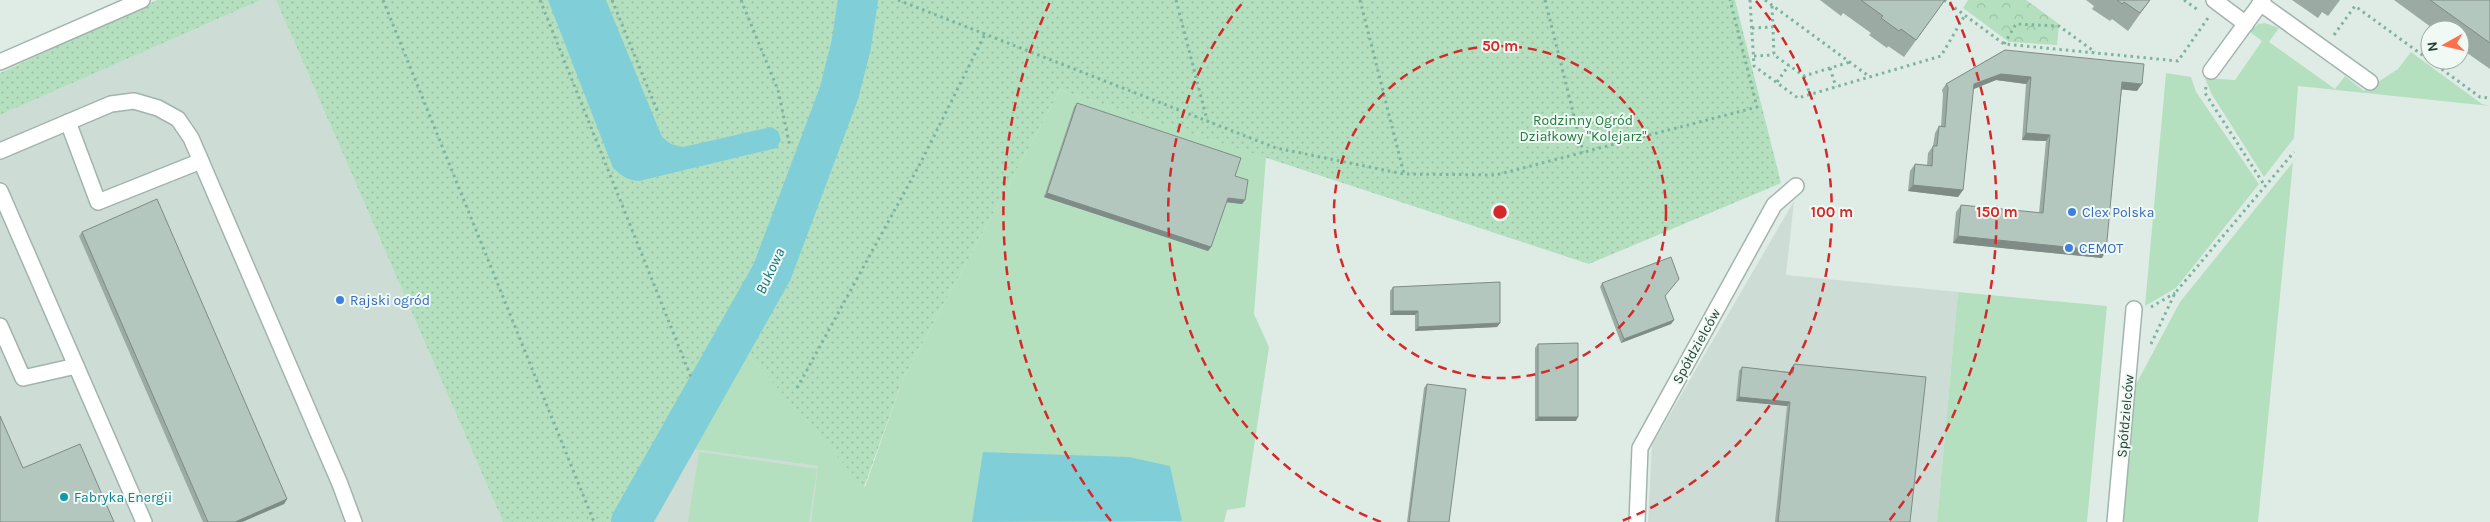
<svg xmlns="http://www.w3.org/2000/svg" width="2490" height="522" font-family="Karla,sans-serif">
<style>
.built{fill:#cddcd5}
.grass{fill:#b5e0bf}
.park{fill:url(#park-crowns)}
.garden{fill:url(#garden-dots)}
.water{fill:#80cfd8}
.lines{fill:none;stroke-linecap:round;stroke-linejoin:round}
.river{stroke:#80cfd8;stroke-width:40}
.minor-casing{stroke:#a1b4ad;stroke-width:18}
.path{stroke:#7cb4a0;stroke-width:3;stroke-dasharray:2.5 4;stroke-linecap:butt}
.minor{stroke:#fff;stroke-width:15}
.wall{fill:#9baba4}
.shaded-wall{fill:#7e8b86}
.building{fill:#b4c7bf;stroke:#7e8b86}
.ring{fill:none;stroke:#d62828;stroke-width:2.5;stroke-dasharray:9 6}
.shop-dot{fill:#3f7fe0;stroke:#f0f9f4;stroke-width:2}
.culture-dot{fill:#0f9aa8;stroke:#f0f9f4;stroke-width:2}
.labels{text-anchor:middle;stroke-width:4;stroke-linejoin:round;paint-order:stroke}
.park-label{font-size:14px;fill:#247a41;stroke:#f0f9f4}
.shop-label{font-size:14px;fill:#366cbe;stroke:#f0f9f4;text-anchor:start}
.street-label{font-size:14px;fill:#1e3e34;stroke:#f0f9f4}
.culture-label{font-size:14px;fill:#0d838f;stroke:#f0f9f4;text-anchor:start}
.water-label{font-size:15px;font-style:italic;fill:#127381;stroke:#f0f9f4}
.centre{fill:#d62828;stroke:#f0f9f4;stroke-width:2.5}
.ring-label{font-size:15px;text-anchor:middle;font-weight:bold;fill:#d62828;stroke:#f0f9f4;stroke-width:4;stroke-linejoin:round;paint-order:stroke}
</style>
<defs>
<pattern id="park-crowns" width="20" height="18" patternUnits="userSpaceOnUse" patternTransform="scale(1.25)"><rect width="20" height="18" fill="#b5e0bf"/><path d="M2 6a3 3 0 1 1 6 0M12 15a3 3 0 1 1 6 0" fill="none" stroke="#9bc1a5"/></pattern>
<pattern id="garden-dots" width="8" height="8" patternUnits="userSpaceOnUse" patternTransform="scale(1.25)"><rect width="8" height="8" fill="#b5e0bf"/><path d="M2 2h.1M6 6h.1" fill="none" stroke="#9bc1a5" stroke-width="1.8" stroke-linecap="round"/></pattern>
</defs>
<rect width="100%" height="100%" fill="#dfece6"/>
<g class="built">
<path d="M261,0H276L503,522H0V115Z"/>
<path d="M1794,201L1786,275L1958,292L1937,522H1648L1652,445Z"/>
<path d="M685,448L818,466L811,522H649Z"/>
</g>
<g class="grass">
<path d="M2265,23L2279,28L2269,42L2335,89L2345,76L2364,91L2398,69L2411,52L2482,104L2490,106L2298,86L2294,138L2264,177L2211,93L2205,78L2235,80L2262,41L2250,32L2258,24Z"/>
<path d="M2166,73L2191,77L2196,92L2259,184L2176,288L2145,306Z"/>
<path d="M1060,90L1266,157L1254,314L1269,347L1245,507L1227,510L1224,522H811L818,466L685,448L740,345L865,487L903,379Z"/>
<path d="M2293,162L2258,522H2123L2134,388L2180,302Z"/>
<path d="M1958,292L2107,306L2087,522H1937Z"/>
<path d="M699,452L817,469L809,522H688Z"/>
</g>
<path class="park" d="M1968,0H2026L2059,24L2057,45L2009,42L1963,8Z"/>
<g class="garden">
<path d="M157,0H261L0,115V73Z"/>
<path d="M276,0H848L835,66L772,243L751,287L621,522H503Z"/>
<path d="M868,0H1735L1781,183L1589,264L1060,90L903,379L864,487L740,345L768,299L788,257L838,117Z"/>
</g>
<g class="water">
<path d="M548,0H606L662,137L671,144L683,147L771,127L778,131L781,140L777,148L639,181C627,180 622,176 613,168Z"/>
<path d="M983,452L1129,457L1170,466L1182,521L972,522Z"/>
</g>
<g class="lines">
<path class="river" d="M631,522L772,272L839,93L851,46L858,0"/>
<g class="minor-casing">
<g id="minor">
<path d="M2214,0L2246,24"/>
<path d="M2260,3L2370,82"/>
<path d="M0,62L142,0"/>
<path d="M2211,71L2263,0"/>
<path d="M68,122L98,202L201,161"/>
<path d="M0,151L111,104L134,101L158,108L178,119L191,138L340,484L354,522"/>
<path d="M0,191L144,522"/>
<path d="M0,326L23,378L76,366"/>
<path d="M1637,522L1640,448L1774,205L1796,186"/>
<path d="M2115,522L2134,309"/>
</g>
</g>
<g class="path">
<path d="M383,0L594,522"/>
<path d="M540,0L691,377"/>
<path d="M612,0L659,115"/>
<path d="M741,0L778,90L790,147"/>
<path d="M898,0L1276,148L1404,174L1496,175L1757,107L1730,0"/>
<path d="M1176,0L1207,120"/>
<path d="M1360,0L1404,174"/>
<path d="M1545,0L1583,152"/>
<path d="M1750,0L1754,66L1798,98L1941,56L1965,15"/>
<path d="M1765,0L1870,77"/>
<path d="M1944,0L2004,44L2178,61L2208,18"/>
<path d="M2184,0L2198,10"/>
<path d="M1772,6L1774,55L1804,76L1850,62"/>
<path d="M1752,28L1773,27"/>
<path d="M2334,35L2355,6L2480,97L2490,98"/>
<path d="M2004,44L2016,24L2059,26L2095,52"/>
<path d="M1754,56L1774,55"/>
<path d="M1830,68L1836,87"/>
<path d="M1804,76L1810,95"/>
<path d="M1777,82L1789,65"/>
<path d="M2206,87L2205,93L2265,186"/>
<path d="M2151,307L2175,293"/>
<path d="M2151,344L2175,293L2294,152"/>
<path d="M797,388L921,162L985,34"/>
</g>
<use href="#minor" class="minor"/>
</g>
<g class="wall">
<path d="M1820,0H1945L1904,57L1888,46L1887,48L1869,35L1871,33L1843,13L1841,16Z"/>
<path d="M2086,0H2150L2128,31L2112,19L2110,21L2092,9L2094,6Z"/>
<path d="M2292,0H2340L2328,16L2322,12L2318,18Z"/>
<path d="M2394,0H2490V69L2460,48V30H2435Z"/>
<path d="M2005,50L2137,91L2122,89L2102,258L1953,243L1956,212L1961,205L2039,213L2046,141L2022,140L2026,84L1996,80L1973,89L1963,190L1958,197L1908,191L1910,171L1915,164L1927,165L1928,153L1933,146L1935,133L1939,126L1941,127L1943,94L1942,90L1946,84Z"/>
<path d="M1077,103L1235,176L1245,200L1242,204L1226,202L1211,247L1208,251L1044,197L1074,107Z"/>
<path d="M82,232L287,499L284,504L242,522H203L79,236Z"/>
<path d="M1602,283L1665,297L1674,320L1671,324L1621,343L1600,287Z"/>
<path d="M1393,287L1500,323L1497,327L1415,331V315H1390V291Z"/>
<path d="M1538,344L1576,421H1535V348Z"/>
<path d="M1794,364L1910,522H1775L1787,406L1736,401L1739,371L1742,367L1790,372L1791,368Z"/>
<path d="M1427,384L1449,522H1407L1424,388Z"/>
</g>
<g class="shaded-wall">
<path d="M2001,74L2031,77L2026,84L1996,80L1969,91L1974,84Z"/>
<path d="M2122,82L2142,84L2137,91L2117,89Z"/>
<path d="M2026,133L2050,135L2046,141L2022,140Z"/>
<path d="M1913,185L1963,190L1958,197L1908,191Z"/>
<path d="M1047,193L1211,247L1208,251L1044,197Z"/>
<path d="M1228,198L1245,200L1242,204L1225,202Z"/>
<path d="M1958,236L2106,251L2102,258L1953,243Z"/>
<path d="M1393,311H1418L1415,315H1390Z"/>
<path d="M1674,320L1671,324L1621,343L1624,339Z"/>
<path d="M1500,323L1497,327L1415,331L1418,327Z"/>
<path d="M1739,397L1790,402L1787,406L1736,401Z"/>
<path d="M1538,417H1578L1576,421H1535Z"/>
<path d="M287,499L284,504L242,522H235Z"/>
</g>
<g class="building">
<path d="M1861,0H1945L1916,40L1901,29L1899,31L1881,18L1883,16Z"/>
<path d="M2117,0H2150L2140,13L2124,2L2122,4Z"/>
<path d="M2430,0H2490V43Z"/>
<path d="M2005,50L2144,64L2142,84L2122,82L2106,251L1958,236L1961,205L2043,213L2050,135L2026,133L2031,77L2001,74L1974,84L1963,190L1913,185L1915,164L1932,166L1933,146H1937L1939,126L1945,127L1948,87L1946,84Z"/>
<path d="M1077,103L1241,158L1235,176L1248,180L1245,200L1228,198L1211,247L1047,193Z"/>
<path d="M157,199L287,499L235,522H208L82,232Z"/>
<path d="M1671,257L1679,279L1665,296L1674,320L1624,339L1602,283Z"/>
<path d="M1500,282V323L1418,327V311H1393V287Z"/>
<path d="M1578,343V417H1538V344Z"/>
<path d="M1794,364L1926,377L1910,522H1778L1790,402L1739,397L1742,367L1793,373Z"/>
<path d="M1427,384L1466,389L1449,522H1409Z"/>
<path d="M0,416L23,468L80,444L114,522H0Z"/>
</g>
<g class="ring">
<circle cx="1500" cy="212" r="166"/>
<path d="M1381 522A332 332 0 0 1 1244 1M1756 1A332 332 0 0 1 1619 522"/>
<path d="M1111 521A497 497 0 0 1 1050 2M1950 2A497 497 0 0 1 1889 521"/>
</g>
<g class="shop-dot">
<circle cx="2072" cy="212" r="5"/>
<circle cx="2069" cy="248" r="5"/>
<circle cx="340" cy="300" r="5"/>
</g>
<circle class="culture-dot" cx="64" cy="497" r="5"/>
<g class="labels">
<g class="park-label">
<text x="1583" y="125">Rodzinny Ogród<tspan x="1583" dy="16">Działkowy "Kolejarz"</tspan></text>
</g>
<g class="shop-label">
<text x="2082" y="217">Clex Polska</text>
<text x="2079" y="253">CEMOT</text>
<text x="350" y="305">Rajski ogród</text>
</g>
<g class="street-label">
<text transform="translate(1696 346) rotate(-61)" y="5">Spółdzielców</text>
<text transform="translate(2125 416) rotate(-85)" y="5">Spółdzielców</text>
</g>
<g class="culture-label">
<text x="74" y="502">Fabryka Energii</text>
</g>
<g class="water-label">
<text transform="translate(770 271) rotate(-65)" y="5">Bukowa</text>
</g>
</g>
<circle cx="1500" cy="212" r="8" class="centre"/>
<g class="ring-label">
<text x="1500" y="51">50 m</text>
<text x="1832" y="217">100 m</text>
<text x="1997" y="217">150 m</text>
</g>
<g transform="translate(2445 45) rotate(262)"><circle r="24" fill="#f0f9f4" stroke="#9caea7"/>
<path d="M0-4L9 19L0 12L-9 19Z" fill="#ff6f4b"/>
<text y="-8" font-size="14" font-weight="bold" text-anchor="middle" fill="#1e3e34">N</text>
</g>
</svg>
